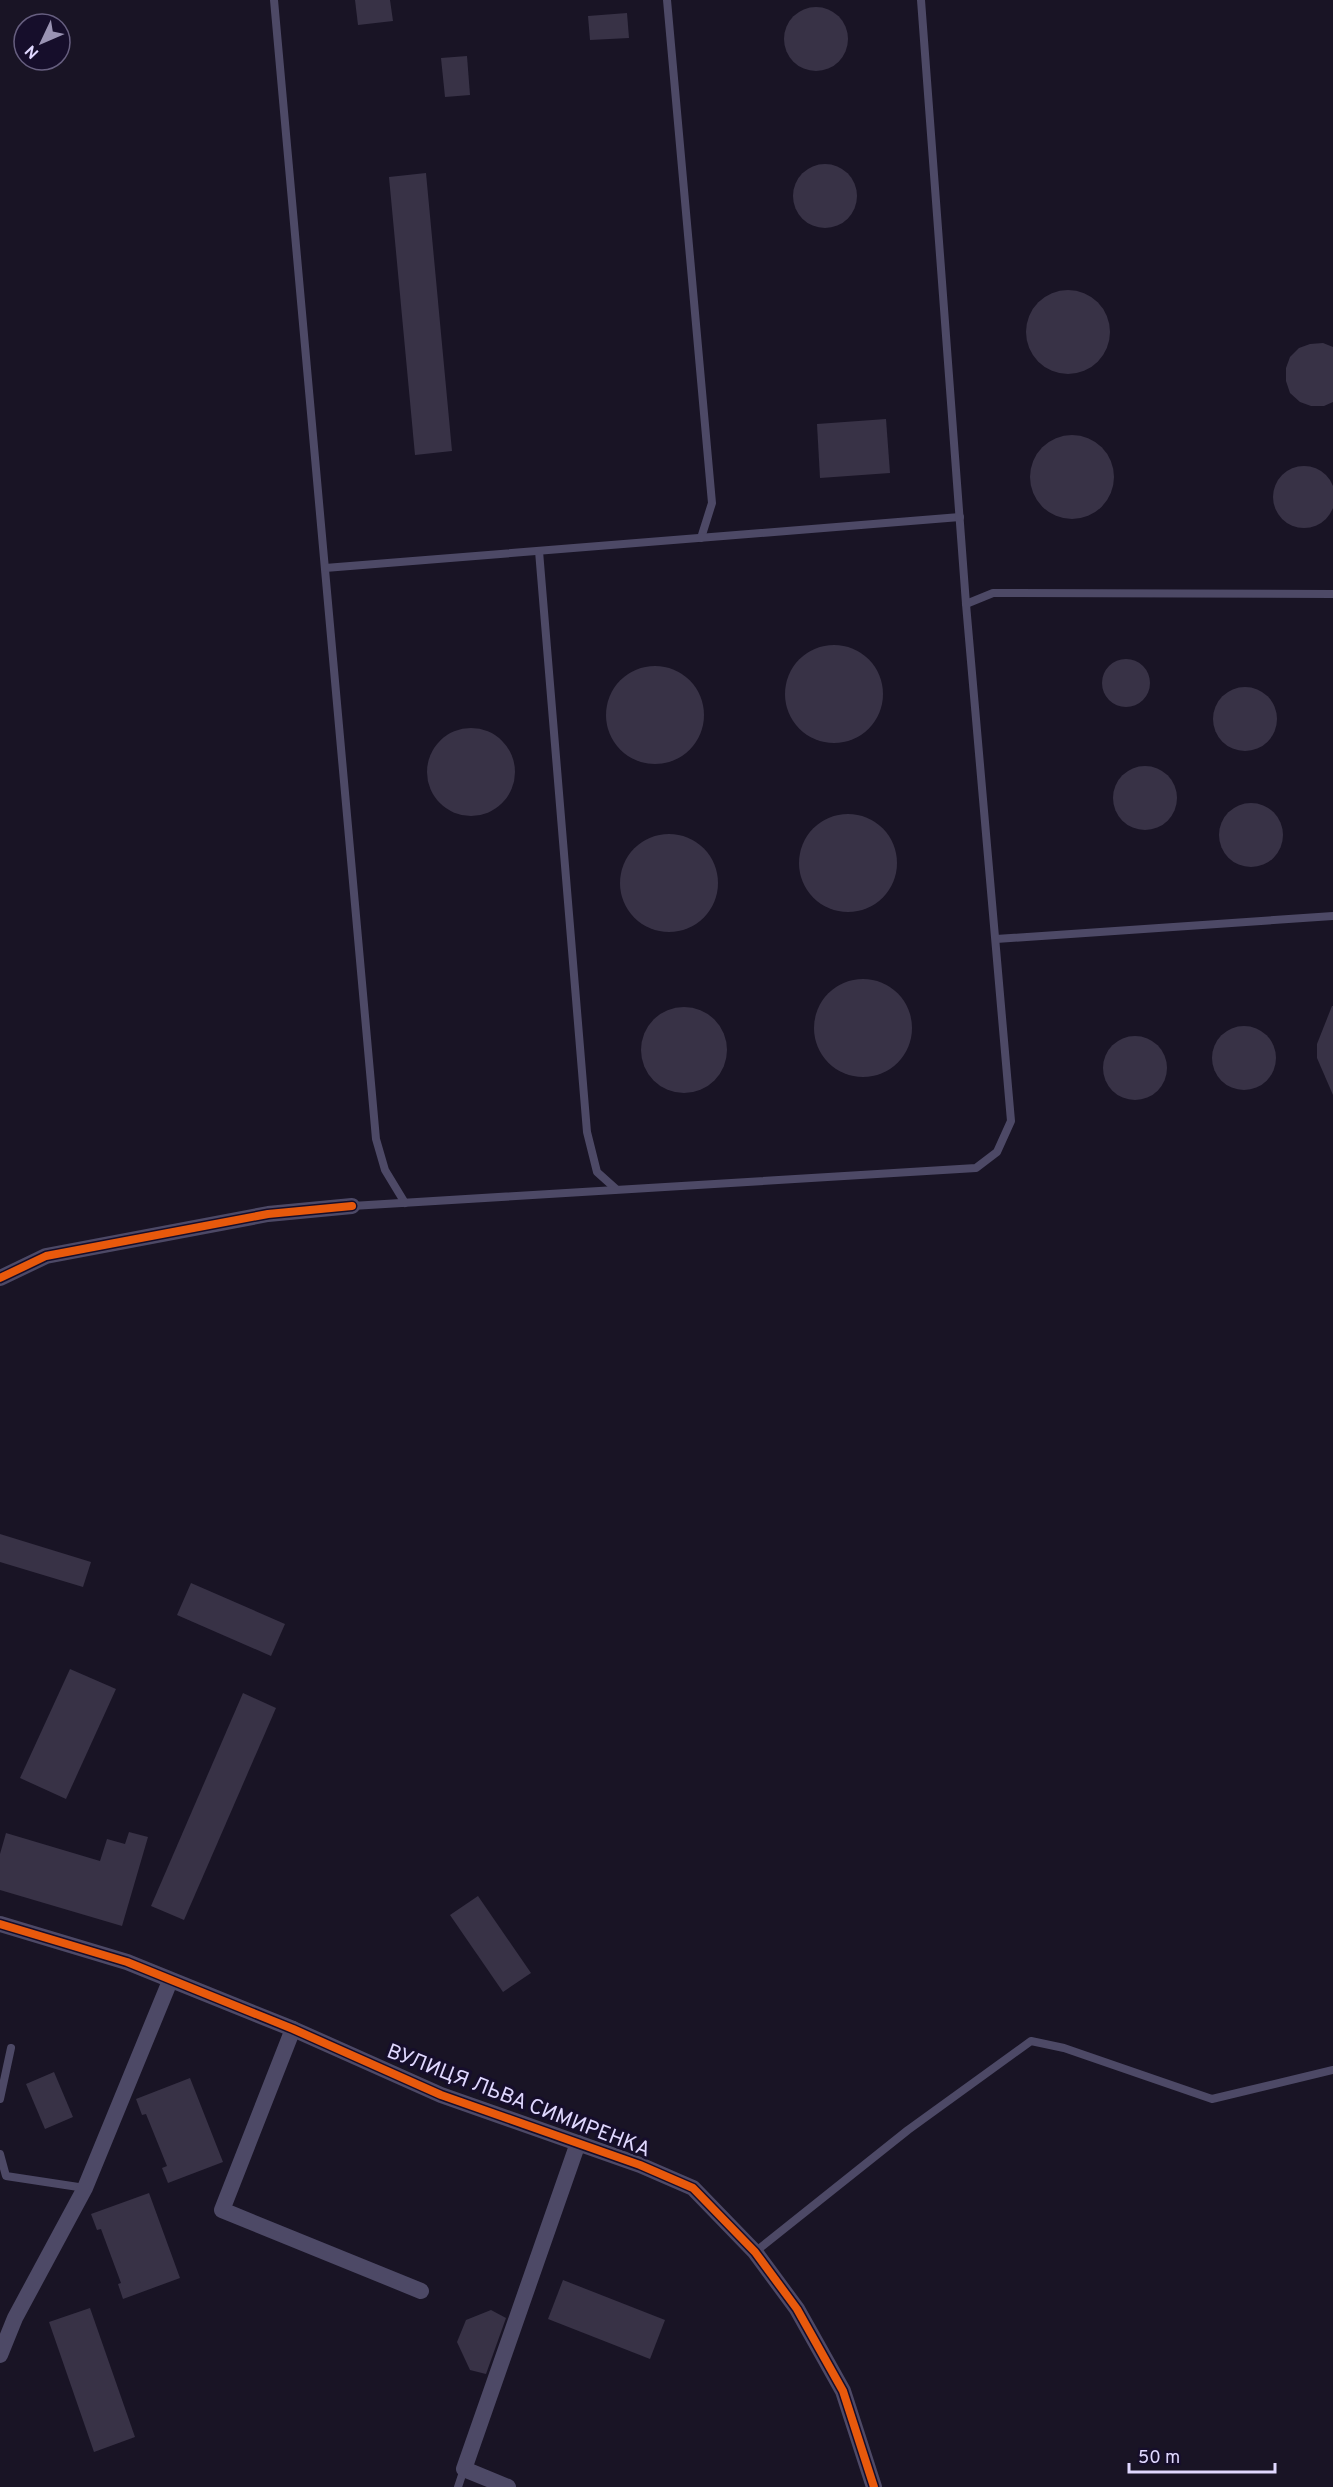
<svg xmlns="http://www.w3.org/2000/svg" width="1333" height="2487" font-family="Overpass,sans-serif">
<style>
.building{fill:#383246}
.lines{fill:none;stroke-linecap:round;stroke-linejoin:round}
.lane{stroke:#4d4966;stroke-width:8}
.street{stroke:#4d4966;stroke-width:16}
.cycleway-casing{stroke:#160e2b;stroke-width:11}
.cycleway{stroke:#e8590c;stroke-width:8}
.labels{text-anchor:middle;stroke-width:6;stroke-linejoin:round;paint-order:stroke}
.street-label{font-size:21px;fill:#e0d8ff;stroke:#160e2b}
</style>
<rect width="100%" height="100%" fill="#191425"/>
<g class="building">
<path d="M355,0H390L393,21L358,25Z"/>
<circle cx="816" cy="39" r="32"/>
<path d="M627,13L629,38L590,40L588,16Z"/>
<path d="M467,56L470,95L445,97L441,58Z"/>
<circle cx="825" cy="196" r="32"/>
<path d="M426,173L452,451L415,455L389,177Z"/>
<circle cx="1068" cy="332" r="42"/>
<path d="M1323,343L1333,347V402L1324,406H1311L1300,402L1290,393L1286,381V368L1290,357L1299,348L1310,344Z"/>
<path d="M886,419L890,473L820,478L817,424Z"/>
<circle cx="1072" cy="477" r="42"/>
<circle cx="1304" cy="497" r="31"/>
<circle cx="834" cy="694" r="49"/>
<circle cx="1126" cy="683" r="24"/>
<circle cx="655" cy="715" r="49"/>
<circle cx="1245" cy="719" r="32"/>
<circle cx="471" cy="772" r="44"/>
<circle cx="1145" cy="798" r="32"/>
<circle cx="1251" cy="835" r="32"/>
<circle cx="848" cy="863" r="49"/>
<circle cx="669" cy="883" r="49"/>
<circle cx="863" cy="1028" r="49"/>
<path d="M1332,1006H1333V1095L1317,1058V1044Z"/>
<circle cx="684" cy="1050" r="43"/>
<circle cx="1244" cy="1058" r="32"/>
<circle cx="1135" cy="1068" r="32"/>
<path d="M0,1534L91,1562L83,1587L0,1562Z"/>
<path d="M191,1583L285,1624L271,1656L177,1615Z"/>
<path d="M70,1669L116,1689L66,1799L20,1778Z"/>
<path d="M243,1693L276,1708L184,1920L151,1906Z"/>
<path d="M129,1832L148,1837L122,1926L0,1890V1854L6,1833L100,1861L107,1839L125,1844Z"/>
<path d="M478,1896L531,1973L503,1992L450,1915Z"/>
<path d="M54,2072L73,2117L45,2129L26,2084Z"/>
<path d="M190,2078L223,2162L168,2183L162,2168L167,2166L146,2114L142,2115L136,2099Z"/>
<path d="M149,2193L180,2278L123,2299L118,2284L121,2283L101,2229L97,2230L91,2214Z"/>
<path d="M563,2280L665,2320L650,2359L548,2319Z"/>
<path d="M90,2308L135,2437L94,2452L49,2322Z"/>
<path d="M491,2310L506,2318L486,2374L470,2370L457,2342L466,2320Z"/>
</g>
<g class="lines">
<g class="lane">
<path d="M274,0L376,1139L385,1170L405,1203"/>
<path d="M667,0L712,503L701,538"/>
<path d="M539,551L587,1132L597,1172L616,1189"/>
<path d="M325,568L960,517"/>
<path d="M966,604L993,593L1333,594"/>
<path d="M996,939L1333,916"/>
<path d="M352,1206L976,1168L997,1152L1011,1121L966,604L921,0"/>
<path d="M0,2099L11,2048"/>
<path d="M0,2154L6,2176L85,2188"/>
<path d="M755,2252L908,2130L1031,2041L1064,2048L1212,2099L1333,2070"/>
<path d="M458,2487L464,2469"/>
</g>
<g class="street">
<path d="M0,1278L46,1256L268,1214L352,1206"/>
<path d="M0,1924L127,1962L293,2029L441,2095L640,2165L693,2188L755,2252L797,2309L843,2391L874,2487"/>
<path d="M293,2029L222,2210L421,2291"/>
<path d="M0,2355L15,2318L85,2188L170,1981"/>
<path d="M508,2487L464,2469L578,2143"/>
</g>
<g class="cycleway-casing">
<g id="cycleway">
<path d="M0,1278L46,1256L268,1214L352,1206"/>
<path d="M0,1924L127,1962L293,2029L441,2095L640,2165L693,2188L755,2252L797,2309L843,2391L874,2487"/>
</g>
</g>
<use href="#cycleway" class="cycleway"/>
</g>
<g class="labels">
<g class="street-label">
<text transform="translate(519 2100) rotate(21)" y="7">ВУЛИЦЯ ЛЬВА СИМИРЕНКА</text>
</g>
</g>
<g transform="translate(42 42) rotate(226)"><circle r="28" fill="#160e2b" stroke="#675f80" stroke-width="1.5"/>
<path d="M0-4.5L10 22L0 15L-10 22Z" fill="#9a93b3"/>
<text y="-9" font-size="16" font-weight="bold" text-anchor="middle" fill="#e0d8ff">N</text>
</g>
<path d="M1129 2463v9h146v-9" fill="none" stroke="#e0d8ff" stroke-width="3"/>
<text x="1138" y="2463" font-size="18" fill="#e0d8ff" stroke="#160e2b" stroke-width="4.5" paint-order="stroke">50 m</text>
</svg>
